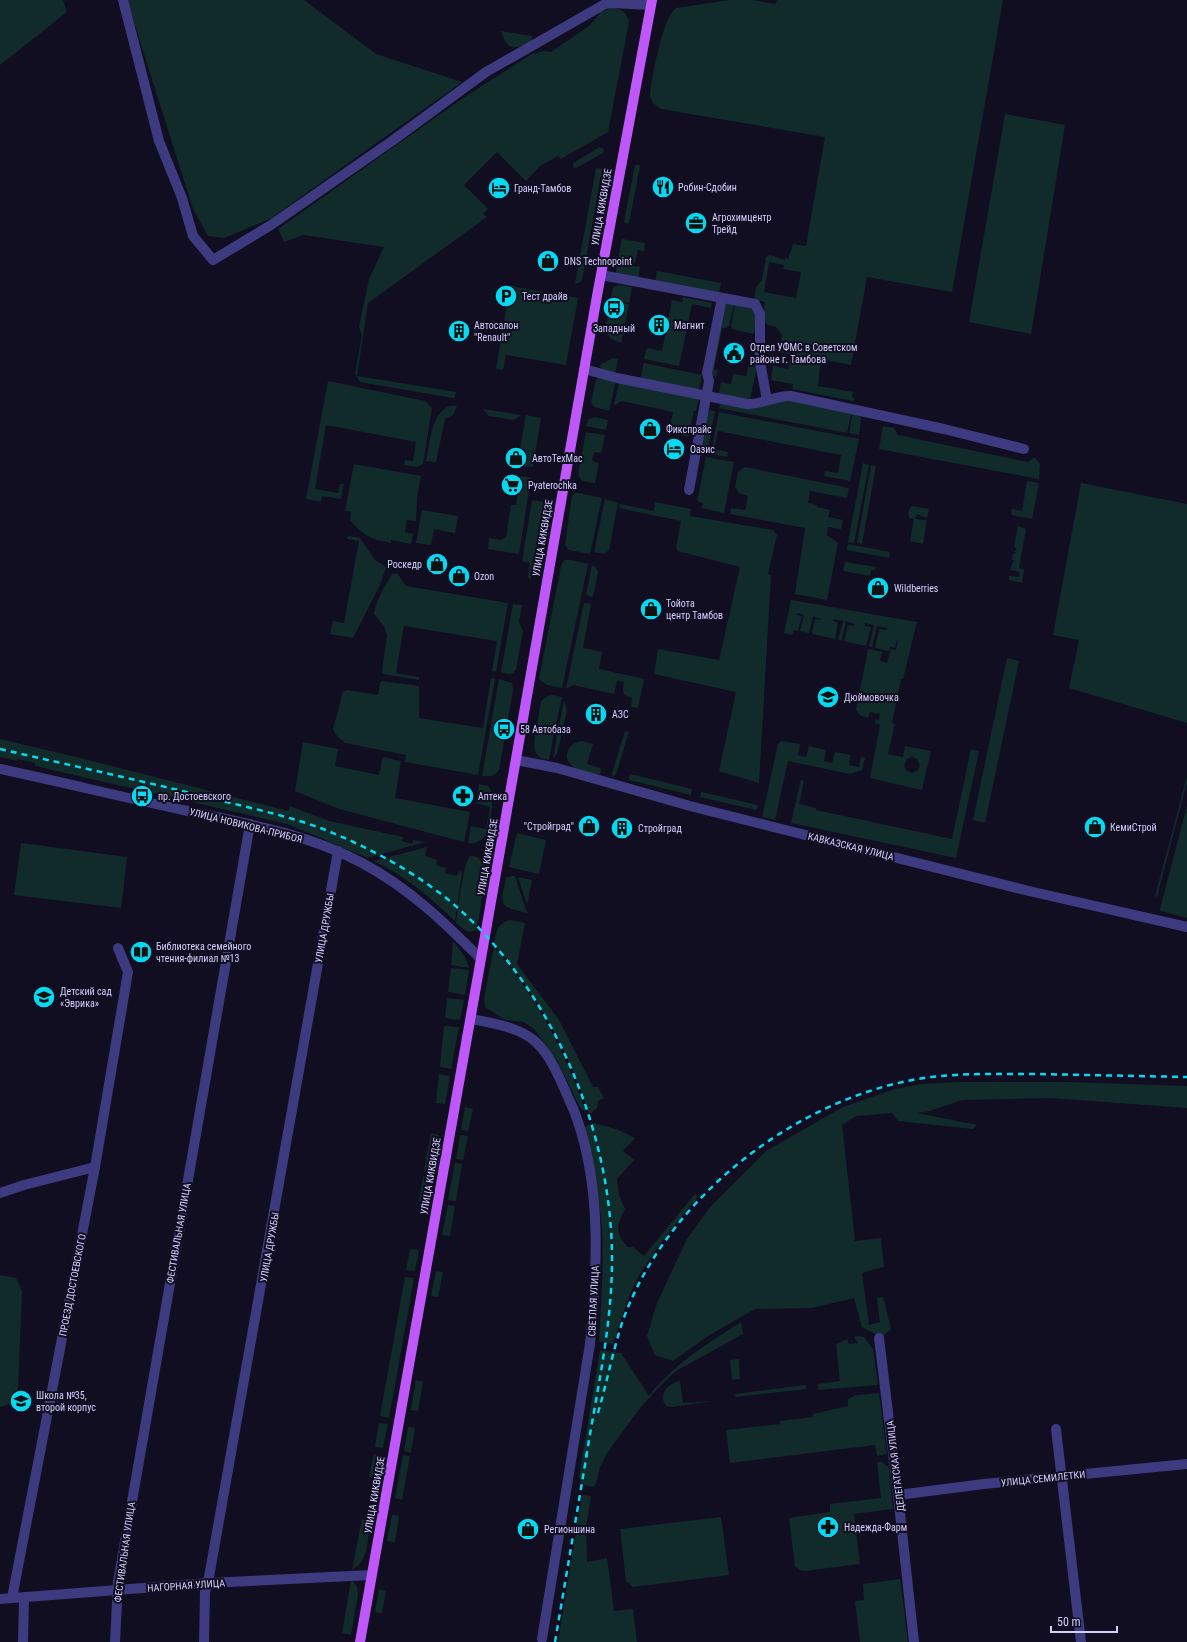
<svg xmlns="http://www.w3.org/2000/svg" width="1187" height="1642" font-family="'Roboto Condensed',sans-serif">
<style>
.green{fill:#112b2a;fill-rule:evenodd}
.lines{fill:none;stroke-linecap:round;stroke-linejoin:round}
.minor{stroke:#3d3a7f;stroke-width:10}
.tertiary{stroke:#3d3a7f;stroke-width:10}
.primary{stroke:#bf58fb;stroke-width:10}
.rail{stroke:#05daf3;stroke-width:2.5;stroke-dasharray:6 5;stroke-linecap:butt}
.labels{text-anchor:middle;stroke-width:4;stroke-linejoin:round;paint-order:stroke}
.poi-label{font-size:10px;fill:#d4cffe;stroke:#110e21;text-anchor:start}
.street-label{font-size:10px;fill:#d4cffe;stroke:#110e21}
</style>
<rect width="100%" height="100%" fill="#110e21"/>
<g class="green">
<path d="M0,0H63L67,12L0,65Z"/>
<path d="M127,0H304L376,54L462,82L270,219L224,238L208,236L193,209Z"/>
<path d="M730,0H753L775,4L777,0H1003L952,292L867,277L851,365L821,359L818,386L853,392L852,396L855,399L853,401L792,389L793,384L771,380L773,366L788,369L791,355L779,352L782,335L776,327C759,325 763,316 765,302L754,300L756,287L762,280L766,257L770,255L785,260V258L788,259L793,244L806,246L825,137L661,109L653,103L650,97C651,80 663,16 676,8ZM769,262L784,265L783,269L801,272L796,298L764,292Z"/>
<path d="M612,8C622,9 627,12 629,22L608,132L561,159L558,156L540,166L526,181L497,152L464,185L488,209L483,214L487,217L368,303L357,376L456,392L455,397L453,398L360,382L355,374L362,335L359,327L369,279L384,247L303,235L284,242L278,229L463,98L532,54L544,51L551,52L589,26L601,12Z"/>
<path d="M501,31L532,36L531,41C524,47 518,48 509,46L505,41Z"/>
<path d="M1005,114L1065,125L1031,334L969,322Z"/>
<path d="M600,147L604,149L603,153L576,168L573,167V163Z"/>
<path d="M635,165H639L640,166L629,223L627,224L624,222Z"/>
<path d="M596,168L602,169L583,275L581,282L575,284Z"/>
<path d="M622,239L645,243L644,251L638,250L635,263L618,260Z"/>
<path d="M617,263L640,267L638,279L618,274L616,272Z"/>
<path d="M657,271L721,283L719,294L655,282Z"/>
<path d="M619,285L632,287L629,303L611,298L613,287Z"/>
<path d="M510,286L578,298L566,365L506,355L503,370L496,369Z"/>
<path d="M683,297L712,303L711,308L692,304L679,366L644,359L647,348L662,351L672,300L682,302Z"/>
<path d="M618,302L629,304L621,343L611,339L604,328L610,312L616,313Z"/>
<path d="M723,304H734L729,326H727V328H722V329L714,369L718,371L717,376L710,375Z"/>
<path d="M735,304L755,308L758,316L754,334L732,329V327H731Z"/>
<path d="M613,358L618,359L615,374L603,370L600,367L601,364Z"/>
<path d="M644,363L702,375L699,391L640,379Z"/>
<path d="M749,364L757,367L750,399L718,396L721,382L731,384L733,374L746,376Z"/>
<path d="M599,378L616,381L609,411L594,407L591,402L596,380Z"/>
<path d="M328,381L425,401L432,408L423,464L417,467L404,465L405,460L413,461L416,442L326,425L315,489L338,493L340,484H344L341,499L322,496L321,502L306,499Z"/>
<path d="M619,382L699,399L696,411H694L688,437L669,432L673,412L622,401L614,405Z"/>
<path d="M787,399L852,411L847,433L719,408L721,403Z"/>
<path d="M450,406H457L453,415L445,419L436,462L426,461C430,443 431,413 450,406Z"/>
<path d="M483,409L521,415L514,420L489,416Z"/>
<path d="M708,410L715,411L707,453L700,452Z"/>
<path d="M853,411L861,418L859,435L849,433Z"/>
<path d="M719,412L859,439L850,481L824,476L825,471L838,473L841,455L718,431L714,449L728,452L727,457L711,454Z"/>
<path d="M526,415L541,418L533,467L522,466L525,449H520Z"/>
<path d="M594,417L608,420L606,430L586,426L588,420Z"/>
<path d="M883,426L894,428L898,435L1028,462L1033,458H1035L1040,464L1039,479L879,449Z"/>
<path d="M586,432L605,435L601,453L594,452L592,461L599,463L595,483L582,481L578,474Z"/>
<path d="M706,457L734,462L724,513L702,508L703,503L697,501Z"/>
<path d="M863,463L869,465L854,543L848,542Z"/>
<path d="M354,464L421,476L417,498L416,521L407,520L405,532L413,534L411,544L391,540V543C371,539 363,536 350,520L351,512L345,511Z"/>
<path d="M871,465L876,466L862,544L857,543Z"/>
<path d="M745,467L849,488L847,498L810,491L808,503L817,505V507L830,510L828,517L843,520L841,529L828,527L827,535L838,543L827,600L795,594L805,528L730,514L731,508L745,510L748,496L739,493L735,487L738,472Z"/>
<path d="M521,476L531,478L519,554L488,549L489,538L501,540L506,537L511,505H516Z"/>
<path d="M1027,481L1039,483L1032,519L1011,515L1012,509L1022,511Z"/>
<path d="M1081,483L1187,504V723L1069,688L1079,640L1053,635Z"/>
<path d="M575,493H579L602,498L590,554L569,550L565,545L572,496Z"/>
<path d="M605,499L618,503L609,550L604,554L594,552Z"/>
<path d="M532,500L544,502L532,576L530,579L528,577L530,563L522,561Z"/>
<path d="M655,502L691,509L690,516L773,530L777,535L768,574L771,575L759,783L719,771L736,692L654,674L658,649L719,660L740,567L678,551L676,548L681,521L619,508L620,504L654,511Z"/>
<path d="M912,506L929,509L927,518L917,514L915,519L927,520L923,544L910,541L914,519L910,518C907,515 908,509 912,506Z"/>
<path d="M422,510L458,516L455,533L434,529L431,545L416,543Z"/>
<path d="M1018,526L1026,529L1019,568L1024,570L1022,583L1009,580V576L1019,577L1020,572L1010,570L1014,560H1012L1013,554H1015L1016,548L1014,547Z"/>
<path d="M350,536L360,538L375,560L386,567L380,585L353,638L330,634L333,621L344,623L359,541L347,539V537Z"/>
<path d="M848,544L890,552L889,558L847,550Z"/>
<path d="M564,560H571L588,564L562,688L547,685L539,679L561,566Z"/>
<path d="M845,562L876,567L875,570H871L870,576L843,571Z"/>
<path d="M592,565L596,567L598,572L593,597L586,595Z"/>
<path d="M397,573L406,586L508,603L496,672L492,671L497,641L404,626L396,673L419,677V680L383,674L382,671L387,635L384,626L374,614C376,600 385,586 392,574Z"/>
<path d="M791,600L917,622L903,679H901L892,723L895,724L888,754L903,757L905,746L931,751L922,790L870,778L880,725L875,723L876,719L879,720L880,714L870,712L868,718L861,716L856,710L868,649L882,652L880,661L887,663L891,649L896,650L898,640H897L895,648L890,647L889,651L875,648L879,629L886,630L887,628L877,626L872,647L869,646L874,625L865,623V626L871,627L866,646L844,641L848,625L854,626L855,624L846,621L842,640H838L843,621L834,619L833,621L838,623L835,639L812,634L815,619L820,620L821,619L813,616L809,633L800,631L804,615L798,613L797,615L802,616L798,631L794,630L792,635L784,633ZM912,757L917,759L920,766L917,771L912,773L907,771L904,766L907,759Z"/>
<path d="M584,603L591,604L583,648L602,652L599,669L644,679L638,708L631,707L632,698L624,695L623,690L624,682L617,681L614,694L573,685L566,689Z"/>
<path d="M513,604L522,605L519,622L523,631L516,669C513,676 507,674 501,672Z"/>
<path d="M1007,658L1019,661L985,823L973,820Z"/>
<path d="M491,678L495,679L478,775L405,762L406,755L345,743L337,736L333,729L343,692L347,690L378,695L380,683L382,681L419,686V718L483,728Z"/>
<path d="M499,679L512,683L513,690L499,770C494,776 490,777 482,776Z"/>
<path d="M552,695L562,697L555,729L537,725L541,701L548,696Z"/>
<path d="M564,700L567,710L557,754L553,758Z"/>
<path d="M536,728L554,732L549,760C530,759 534,741 536,728Z"/>
<path d="M625,731L629,732L616,774L612,778V773Z"/>
<path d="M0,739L80,758L288,811L290,806L329,821L403,837L402,841L412,844L413,840L425,842L368,858L287,824L35,766V763L18,759L17,761L0,757Z"/>
<path d="M582,741L593,744L587,764L600,768L601,771L600,774C593,775 578,771 572,766C561,757 569,742 582,741Z"/>
<path d="M781,741L800,744L798,755L806,757L809,746L826,750L824,761L832,763L835,752L851,755L849,765L859,767L861,757L865,758L862,770L850,774L788,761L775,820L762,817L778,744Z"/>
<path d="M303,742L338,749L335,766L379,775L383,757L401,761L395,798L470,812L464,842L339,809L295,791Z"/>
<path d="M971,749L979,751L956,858L791,823L801,780L804,781L799,804L816,808V810L952,839Z"/>
<path d="M630,774L692,789L691,795L629,780Z"/>
<path d="M1187,776V782L1157,897L1155,896Z"/>
<path d="M479,784C484,785 488,785 490,789C495,796 490,829 485,836C481,841 475,844 468,843L471,826L486,829L490,807L476,803Z"/>
<path d="M701,792L758,805L756,810L700,797Z"/>
<path d="M1187,806V918L1161,911L1160,909Z"/>
<path d="M517,833L546,840L539,874L509,867Z"/>
<path d="M21,843L127,857L121,908L14,895Z"/>
<path d="M427,847L425,856L437,860L436,865L446,868L445,873L457,876L459,871L462,872L455,921C431,898 405,876 374,861Z"/>
<path d="M470,856C479,855 484,863 486,872L478,923L476,930L470,932L463,929L456,923C457,912 464,861 470,856Z"/>
<path d="M512,876H515L527,913C499,907 500,906 506,878Z"/>
<path d="M518,877L532,880L527,905Z"/>
<path d="M510,920L525,923L517,964L559,1020L593,1087H598L604,1098L598,1101L597,1108L591,1113H589C568,1051 537,994 494,945C496,934 496,923 510,920Z"/>
<path d="M453,941L465,957L469,968L451,965Z"/>
<path d="M494,947C536,995 565,1052 586,1112L580,1108L558,1062L534,1029L524,1022L505,1020L485,1007L484,998Z"/>
<path d="M451,968L469,970L465,995L448,992Z"/>
<path d="M447,998L464,1000L460,1020L445,1018Z"/>
<path d="M444,1026L459,1027L451,1069L440,1067Z"/>
<path d="M439,1074L450,1076L445,1104L436,1103Z"/>
<path d="M958,1082H1068L1187,1086V1108L1050,1098L962,1100L930,1111L917,1113L977,1125L973,1129L898,1121L892,1113L856,1116L842,1125L855,1241L881,1238L884,1267L862,1273L869,1325L880,1322L877,1298L883,1297L891,1329L884,1335L875,1334L862,1327L854,1298L812,1308L755,1309L708,1336L673,1361L655,1355L647,1336L657,1303L687,1239L710,1207L766,1151L843,1107L895,1089L921,1084Z"/>
<path d="M465,1107L473,1109L468,1131L461,1130Z"/>
<path d="M594,1123L616,1129L635,1138L623,1151L634,1160L617,1179L619,1195L625,1209C617,1224 614,1234 628,1247H633L644,1256L695,1194L698,1197C676,1224 653,1250 636,1281C626,1301 620,1323 613,1344L599,1341C601,1304 604,1267 602,1230C599,1195 593,1160 584,1127Z"/>
<path d="M431,1133L439,1135L433,1172L424,1170Z"/>
<path d="M460,1135L468,1136L463,1160L456,1159Z"/>
<path d="M455,1163L462,1164L456,1201L448,1200Z"/>
<path d="M423,1176L432,1177L427,1203L419,1201Z"/>
<path d="M448,1205L455,1206L450,1236L442,1235Z"/>
<path d="M410,1249L419,1250L415,1271L406,1270Z"/>
<path d="M436,1271L443,1272L438,1297L431,1296Z"/>
<path d="M0,1275L16,1278L22,1291L18,1388L13,1403L0,1407Z"/>
<path d="M405,1277L414,1278L389,1418L380,1416Z"/>
<path d="M741,1322L743,1334L676,1371L661,1385L640,1408L607,1453L600,1467L596,1484L593,1487L583,1485L581,1484L579,1477L600,1350L621,1353L649,1396C673,1365 708,1343 741,1322Z"/>
<path d="M858,1336L864,1337L873,1349L878,1385L818,1390V1384L840,1381L836,1344L847,1339L849,1344L858,1343L854,1337Z"/>
<path d="M739,1359L740,1379L732,1380L730,1360Z"/>
<path d="M416,1380L423,1382L418,1411L411,1410Z"/>
<path d="M680,1381L683,1403L712,1401L672,1407L666,1406C658,1394 668,1383 680,1381Z"/>
<path d="M806,1385V1389L736,1397L735,1394Z"/>
<path d="M879,1393L887,1454L877,1456L875,1445L730,1463L726,1430L780,1424V1421L813,1417V1414L848,1406V1399L857,1395Z"/>
<path d="M379,1423L388,1424L383,1448L375,1447Z"/>
<path d="M408,1427L415,1428L411,1453L404,1451Z"/>
<path d="M374,1454L382,1456L378,1478L369,1477Z"/>
<path d="M403,1455L410,1456L402,1500L395,1498Z"/>
<path d="M877,1462H882L889,1468L893,1509L854,1514L860,1564L804,1571L800,1570L795,1566L789,1518L830,1512V1504L881,1498Z"/>
<path d="M582,1495L591,1496L586,1528L587,1562L607,1558L614,1611L633,1609L637,1642H558Z"/>
<path d="M392,1515L399,1516L395,1542L387,1541Z"/>
<path d="M721,1517L729,1575L633,1587L626,1581L620,1529Z"/>
<path d="M362,1519L370,1521C368,1537 369,1562 352,1570Z"/>
<path d="M900,1579L908,1642H860L855,1601L864,1600L863,1584Z"/>
<path d="M351,1580C357,1584 358,1589 358,1595L351,1635L342,1633Z"/>
<path d="M379,1589L386,1591L382,1613L375,1612Z"/>
</g>
<g class="lines">
<g class="minor">
<path d="M123,0L159,141L182,198L193,236L213,260L271,225L392,141L486,72L605,4L612,3L650,5"/>
<path d="M601,275L755,304L760,314V362L767,400"/>
<path d="M584,369L617,378L747,404C762,405 775,395 791,396L944,429L1024,449"/>
<path d="M689,490L709,381L707,373L722,298"/>
<path d="M516,760L557,768L690,806L1029,891L1187,927"/>
<path d="M471,1019C491,1023 513,1026 531,1038C547,1050 556,1070 564,1088C568,1098 574,1109 577,1119C602,1190 597,1271 590,1344L542,1639"/>
<path d="M0,1193L24,1185L95,1167"/>
<path d="M879,1338L898,1495L914,1642"/>
<path d="M1056,1429L1081,1642"/>
<path d="M898,1495L984,1484L1187,1464"/>
<path d="M12,1598L95,1167L128,972L118,948"/>
<path d="M23,1642L24,1598"/>
<path d="M115,1642L118,1582L250,824"/>
<path d="M204,1642L205,1592L209,1577L338,851"/>
</g>
<g class="tertiary">
<path d="M0,769C61,782 122,797 183,810C243,823 306,833 362,863C409,888 444,922 481,959"/>
<path d="M0,1599L208,1583L371,1575"/>
</g>
<path class="primary" d="M360,1642L485,936L597,296L652,0"/>
<g class="rail">
<path d="M0,749C69,765 138,780 207,797C245,807 286,815 323,829C369,847 421,875 458,908C552,992 610,1127 612,1253C613,1322 597,1390 586,1458"/>
<path d="M598,1413C607,1382 613,1350 623,1320C668,1196 800,1094 931,1077C966,1073 1002,1074 1038,1074C1087,1075 1137,1076 1187,1077"/>
<path d="M555,1642L587,1453"/>
</g>
</g>
<defs>
<g id="restaurant-disc" transform="scale(1.15)"><circle r="9.5" fill="#05daf3" stroke="#110e21"/><path d="M-5-6h1v4h1v-4h1v4h1v-4h1v5L-1.5 .5V6h-2V.5L-5-1ZM5-6V6H3V1.5H1.5Q1.5-4 5-6Z" fill="#111"/></g>
<g id="hotel-disc" transform="scale(1.15)"><circle r="9.5" fill="#05daf3" stroke="#110e21"/><path d="M-6-4.5h1.5V1H6V5H4.5V3h-9V5H-6ZM-4 0a1.8 1.8 0 1 1 3.6 0ZM.5 0V-2.5h3Q6-2.5 6 0Z" fill="#111"/></g>
<g id="office-disc" transform="scale(1.15)"><circle r="9.5" fill="#05daf3" stroke="#110e21"/><path d="M-6-3h4V-5.5h4V-3h4V5H-6ZM-1-4.5V-3h2v-1.5ZM-6 0V1H6V0Z" fill="#111"/></g>
<g id="shop-disc" transform="scale(1.15)"><circle r="9.5" fill="#05daf3" stroke="#110e21"/><path d="M-5-2.5h2.3a2.7 3.5 0 0 1 5.4 0H5L5.5 6h-11ZM-1.5-2.5h3a1.5 2.3 0 0 0-3 0Z" fill="#111"/></g>
<g id="parking-disc" transform="scale(1.15)"><circle r="9.5" fill="#05daf3" stroke="#110e21"/><path d="M-3.5-5.5H1a3.5 3.5 0 0 1 0 7H-1V5.5H-3.5ZM-1-3.4V-.6H.8a1.4 1.4 0 0 0 0-2.8Z" fill="#111"/></g>
<g id="bus-disc" transform="scale(1.15)"><circle r="9.5" fill="#05daf3" stroke="#110e21"/><path d="M-5-6H5V4H4V6H2V4H-2V6H-4V4H-5ZM-3.5-4V0h7V-4ZM-3.5 1.2v1.5H-2V1.2ZM2 1.2v1.5H3.5V1.2Z" fill="#111"/></g>
<g id="building-disc" transform="scale(1.15)"><circle r="9.5" fill="#05daf3" stroke="#110e21"/><path d="M-4-6H4V6H1V3H-1V6H-4ZM-2.5-4.3h1.7v1.8h-1.7ZM.8-4.3h1.7v1.8H.8ZM-2.5-1h1.7V.8h-1.7ZM.8-1h1.7V.8H.8Z" fill="#111"/></g>
<g id="civic-disc" transform="scale(1.15)"><circle r="9.5" fill="#05daf3" stroke="#110e21"/><path d="M-.6-6.5H3V-4.5H.6V-3L4-1V1h2V6H-6V1h2V-1L-.6-3ZM-1.2 2.5V6h2.4V2.5Z" fill="#111"/></g>
<g id="supermarket-disc" transform="scale(1.15)"><circle r="9.5" fill="#05daf3" stroke="#110e21"/><path d="M-6-5.5h2.5l.6 2H6L4.5 2H-2.5L-4.4-4H-6ZM-1.5 3.2a1.3 1.3 0 1 0 .1 0ZM3 3.2a1.3 1.3 0 1 0 .1 0Z" fill="#111"/></g>
<g id="school-disc" transform="scale(1.15)"><circle r="9.5" fill="#05daf3" stroke="#110e21"/><path d="M0-5L7-2L0 1L-7-2ZM-4 1L0 2.5L4 1V4Q0 6-4 4Z" fill="#111"/></g>
<g id="pharmacy-disc" transform="scale(1.15)"><circle r="9.5" fill="#05daf3" stroke="#110e21"/><path d="M-2-6h4v4h4v4h-4v4h-4v-4h-4v-4h4Z" fill="#111"/></g>
<g id="library-disc" transform="scale(1.15)"><circle r="9.5" fill="#05daf3" stroke="#110e21"/><path d="M-6-4Q-3-5.5-.7-3.5V5Q-3 3-6 4ZM6-4Q3-5.5 .7-3.5V5Q3 3 6 4Z" fill="#111"/></g>
</defs>
<g fill-rule="evenodd">
<use href="#restaurant-disc" x="663" y="187"/>
<use href="#hotel-disc" x="499" y="188"/>
<use href="#office-disc" x="696" y="223"/>
<use href="#shop-disc" x="548" y="261"/>
<use href="#parking-disc" x="506" y="296"/>
<use href="#bus-disc" x="614" y="308"/>
<use href="#building-disc" x="659" y="325"/>
<use href="#building-disc" x="459" y="331"/>
<use href="#civic-disc" x="734" y="353"/>
<use href="#shop-disc" x="650" y="429"/>
<use href="#hotel-disc" x="674" y="449"/>
<use href="#shop-disc" x="516" y="458"/>
<use href="#supermarket-disc" x="512" y="485"/>
<use href="#shop-disc" x="437" y="564"/>
<use href="#shop-disc" x="459" y="576"/>
<use href="#shop-disc" x="878" y="588"/>
<use href="#shop-disc" x="651" y="609"/>
<use href="#school-disc" x="828" y="697"/>
<use href="#building-disc" x="596" y="714"/>
<use href="#bus-disc" x="504" y="729"/>
<use href="#bus-disc" x="142" y="796"/>
<use href="#pharmacy-disc" x="463" y="796"/>
<use href="#shop-disc" x="589" y="826"/>
<use href="#shop-disc" x="1095" y="827"/>
<use href="#building-disc" x="622" y="828"/>
<use href="#library-disc" x="141" y="952"/>
<use href="#school-disc" x="44" y="997"/>
<use href="#school-disc" x="21" y="1401"/>
<use href="#pharmacy-disc" x="828" y="1527"/>
<use href="#shop-disc" x="528" y="1529"/>
</g>
<g class="labels">
<g class="poi-label">
<text x="678" y="191">Робин-Сдобин</text>
<text x="514" y="192">Гранд-Тамбов</text>
<text x="712" y="221">Агрохимцентр<tspan x="712" dy="12">Трейд</tspan></text>
<text x="564" y="265">DNS Technopoint</text>
<text x="522" y="300">Тест драйв</text>
<text x="474" y="329">Автосалон<tspan x="474" dy="12">"Renault"</tspan></text>
<text x="674" y="329">Магнит</text>
<text x="614" y="332" text-anchor="middle">Западный</text>
<text x="750" y="351">Отдел УФМС в Советском<tspan x="750" dy="12">районе г. Тамбова</tspan></text>
<text x="666" y="433">Фикспрайс</text>
<text x="690" y="453">Оазис</text>
<text x="532" y="462">АвтоТехМас</text>
<text x="528" y="489">Pyaterochka</text>
<text x="422" y="568" text-anchor="end">Роскедр</text>
<text x="474" y="580">Ozon</text>
<text x="894" y="592">Wildberries</text>
<text x="666" y="607">Тойота<tspan x="666" dy="12">центр Тамбов</tspan></text>
<text x="844" y="701">Дюймовочка</text>
<text x="612" y="718">АЗС</text>
<text x="520" y="733">58 Автобаза</text>
<text x="158" y="800">пр. Достоевского</text>
<text x="478" y="800">Аптека</text>
<text x="574" y="830" text-anchor="end">"Стройград"</text>
<text x="1110" y="831">КемиСтрой</text>
<text x="638" y="832">Стройград</text>
<text x="156" y="950">Библиотека семейного<tspan x="156" dy="12">чтения-филиал №13</tspan></text>
<text x="60" y="995">Детский сад<tspan x="60" dy="12">«Эврика»</tspan></text>
<text x="36" y="1399">Школа №35,<tspan x="36" dy="12">второй корпус</tspan></text>
<text x="844" y="1531">Надежда-Фарм</text>
<text x="544" y="1533">Регионшина</text>
</g>
<g class="street-label">
<text transform="translate(601 207) rotate(-80)" y="4">УЛИЦА КИКВИДЗЕ</text>
<text transform="translate(542 538) rotate(-80)" y="4">УЛИЦА КИКВИДЗЕ</text>
<text transform="translate(246 825) rotate(14)" y="4">УЛИЦА НОВИКОВА-ПРИБОЯ</text>
<text transform="translate(851 846) rotate(14)" y="4">КАВКАЗСКАЯ УЛИЦА</text>
<text transform="translate(487 857) rotate(-80)" y="4">УЛИЦА КИКВИДЗЕ</text>
<text transform="translate(324 928) rotate(-80)" y="4">УЛИЦА ДРУЖБЫ</text>
<text transform="translate(430 1176) rotate(-80)" y="4">УЛИЦА КИКВИДЗЕ</text>
<text transform="translate(178 1233) rotate(-80)" y="4">ФЕСТИВАЛЬНАЯ УЛИЦА</text>
<text transform="translate(269 1247) rotate(-80)" y="4">УЛИЦА ДРУЖБЫ</text>
<text transform="translate(72 1285) rotate(-79)" y="4">ПРОЕЗД ДОСТОЕВСКОГО</text>
<text transform="translate(593 1301) rotate(-87)" y="4">СВЕТЛАЯ УЛИЦА</text>
<text transform="translate(895 1466) rotate(-97)" y="4">ДЕЛЕГАТСКАЯ УЛИЦА</text>
<text transform="translate(1043 1478) rotate(-6)" y="4">УЛИЦА СЕМИЛЕТКИ</text>
<text transform="translate(374 1495) rotate(-80)" y="4">УЛИЦА КИКВИДЗЕ</text>
<text transform="translate(124 1552) rotate(-82)" y="4">ФЕСТИВАЛЬНАЯ УЛИЦА</text>
<text transform="translate(186 1585) rotate(-4)" y="4">НАГОРНАЯ УЛИЦА</text>
</g>
</g>
<path d="M1051 1626v6h66v-6" fill="none" stroke="#d4cffe" stroke-width="2"/>
<text x="1057" y="1626" font-size="12" fill="#d4cffe" stroke="#110e21" stroke-width="3" paint-order="stroke">50 m</text>
</svg>
